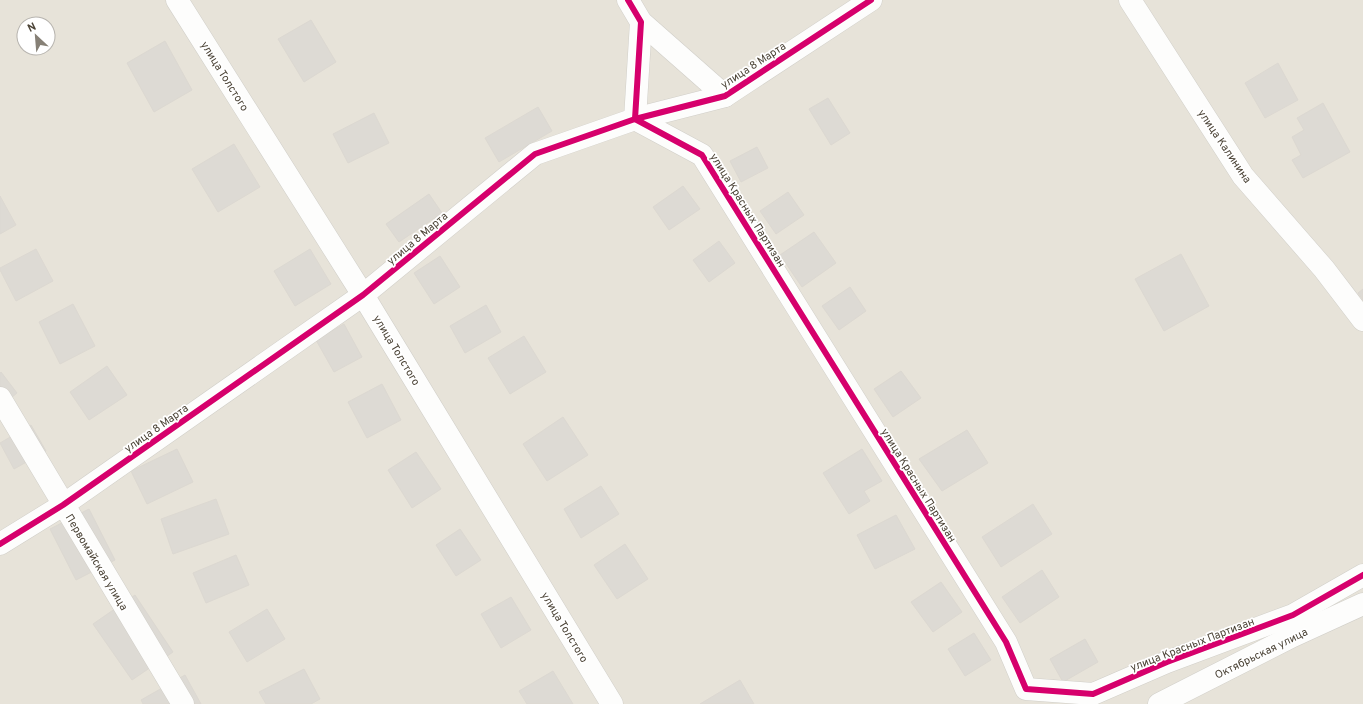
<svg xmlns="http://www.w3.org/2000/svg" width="1363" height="704" font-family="Overpass,sans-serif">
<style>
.residential{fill:#e7e3d9;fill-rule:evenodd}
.building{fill:#dddad4;stroke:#dcd8d1}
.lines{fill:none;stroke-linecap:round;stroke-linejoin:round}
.minor-casing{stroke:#d1cfc9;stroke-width:23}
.minor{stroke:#fdfdfc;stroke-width:22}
.cycleway-casing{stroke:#fff;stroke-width:8}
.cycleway{stroke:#d6006c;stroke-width:6}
.labels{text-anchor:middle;stroke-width:3.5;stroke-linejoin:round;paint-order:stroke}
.street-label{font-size:11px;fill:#4b4336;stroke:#fff}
</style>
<rect width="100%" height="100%" fill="#f3f1ec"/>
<path class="residential" d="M0,0H1363V704H0ZM24,24H48V48H24Z"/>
<g class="building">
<path d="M311,20L336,62L304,82L278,39Z"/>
<path d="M165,41L192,90L154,112L127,63Z"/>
<path d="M1278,63L1298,100L1265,118L1245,83Z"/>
<path d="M828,98L850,133L831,145L809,109Z"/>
<path d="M1323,103L1350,152L1303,178L1292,160L1301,155L1292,137L1304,130L1297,118Z"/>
<path d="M538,107L552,131L499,162L485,138Z"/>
<path d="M374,113L389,143L348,163L333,134Z"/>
<path d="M234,144L260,187L218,212L192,169Z"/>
<path d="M757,147L768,168L741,182L730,161Z"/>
<path d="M683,186L700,209L669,230L653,207Z"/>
<path d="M788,192L804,215L776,234L760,211Z"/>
<path d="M429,194L442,213L399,242L386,224Z"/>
<path d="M0,196L16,225L0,234Z"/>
<path d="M814,232L836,263L802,287L780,255Z"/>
<path d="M719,241L735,263L709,282L693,260Z"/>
<path d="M36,249L53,281L16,301L0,270V268Z"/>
<path d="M310,249L331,284L295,306L274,271Z"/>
<path d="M1181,254L1209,306L1164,331L1135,279Z"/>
<path d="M440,256L460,287L434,304L414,273Z"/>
<path d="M850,287L866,311L839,330L822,306Z"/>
<path d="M1363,289V300L1358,293Z"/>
<path d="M73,304L95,346L60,364L39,322Z"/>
<path d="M486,305L501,332L465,353L450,326Z"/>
<path d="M344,324L362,357L334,372L316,340Z"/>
<path d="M524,336L546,372L510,394L488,358Z"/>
<path d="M107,366L127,395L89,420L70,392Z"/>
<path d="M901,371L921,398L893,417L874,389Z"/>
<path d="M1,372L17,393L0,407V373Z"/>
<path d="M382,384L401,420L367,438L348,402Z"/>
<path d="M563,417L588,455L547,481L523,444Z"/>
<path d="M31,425L46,451L14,469L0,443Z"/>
<path d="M967,430L988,463L942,491L919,459Z"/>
<path d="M177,449L193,482L147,504L131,471Z"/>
<path d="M862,449L882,481L864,491L870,501L849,514L823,473Z"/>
<path d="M416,452L441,489L412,508L388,470Z"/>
<path d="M601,486L619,514L581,538L564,509Z"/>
<path d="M216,499L229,534L173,554L161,519Z"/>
<path d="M1033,504L1052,534L1001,567L982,537Z"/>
<path d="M89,509L115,560L76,580L50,529Z"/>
<path d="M896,515L915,549L875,569L857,535Z"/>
<path d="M460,529L481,560L456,576L436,545Z"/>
<path d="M625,544L648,579L617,599L594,565Z"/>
<path d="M236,555L249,585L206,603L193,573Z"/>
<path d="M1042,570L1059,597L1020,623L1002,597Z"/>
<path d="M941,582L962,612L933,632L911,602Z"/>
<path d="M135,595L173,652L132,680L93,624Z"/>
<path d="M511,597L531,630L501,648L481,614Z"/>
<path d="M267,609L285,639L247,662L229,632Z"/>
<path d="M974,633L991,660L965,676L948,649Z"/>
<path d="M1085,639L1098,662L1063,682L1050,659Z"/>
<path d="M304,669L320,699L311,704H266L259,692Z"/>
<path d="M553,671L573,704H527L519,691Z"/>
<path d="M185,675L201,704H143L141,700Z"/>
<path d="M740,680L754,704H700Z"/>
</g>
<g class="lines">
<g class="minor-casing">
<g id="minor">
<path d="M177,0L363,295L612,704"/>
<path d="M628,0L641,22L635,119L702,155L1006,642L1026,689L1093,694L1167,662L1293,615L1363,575"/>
<path d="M1130,0L1243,176L1324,269L1363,320"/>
<path d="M641,22L725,96"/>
<path d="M0,398L183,704"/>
<path d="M0,544L63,505L363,295L535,154L635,119L725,96L871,0"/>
<path d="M1159,704L1293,636L1363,604"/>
</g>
</g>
<use href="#minor" class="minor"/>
<g class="cycleway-casing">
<g id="cycleway">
<path d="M628,0L641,22L635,119L702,155L1006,642L1026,689L1093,694L1167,662L1293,615L1363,575"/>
<path d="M0,544L63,505L363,295L535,154L635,119L725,96L871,0"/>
</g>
</g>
<use href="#cycleway" class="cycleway"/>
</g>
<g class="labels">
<g class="street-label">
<text transform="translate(753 65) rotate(-33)" y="4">улица 8 Марта</text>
<text transform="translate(225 76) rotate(58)" y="4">улица Толстого</text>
<text transform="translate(1225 146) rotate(56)" y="4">улица Калинина</text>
<text transform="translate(748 210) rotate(58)" y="4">улица Красных Партизан</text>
<text transform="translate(417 238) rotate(-40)" y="4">улица 8 Марта</text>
<text transform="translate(397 350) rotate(59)" y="4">улица Толстого</text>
<text transform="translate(156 428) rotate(-35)" y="4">улица 8 Марта</text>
<text transform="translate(919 485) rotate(58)" y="4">улица Красных Партизан</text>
<text transform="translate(97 562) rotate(59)" y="4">Первомайская улица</text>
<text transform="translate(565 627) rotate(59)" y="4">улица Толстого</text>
<text transform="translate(1192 644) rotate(-21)" y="4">улица Красных Партизан</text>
<text transform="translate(1261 653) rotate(-26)" y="4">Октябрьская улица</text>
</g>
</g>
<g transform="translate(36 36) rotate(334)"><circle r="19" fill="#ffffff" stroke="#b7b4af"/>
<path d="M0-3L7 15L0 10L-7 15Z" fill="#868076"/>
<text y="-6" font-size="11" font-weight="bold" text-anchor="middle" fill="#4b4336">N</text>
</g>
</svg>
